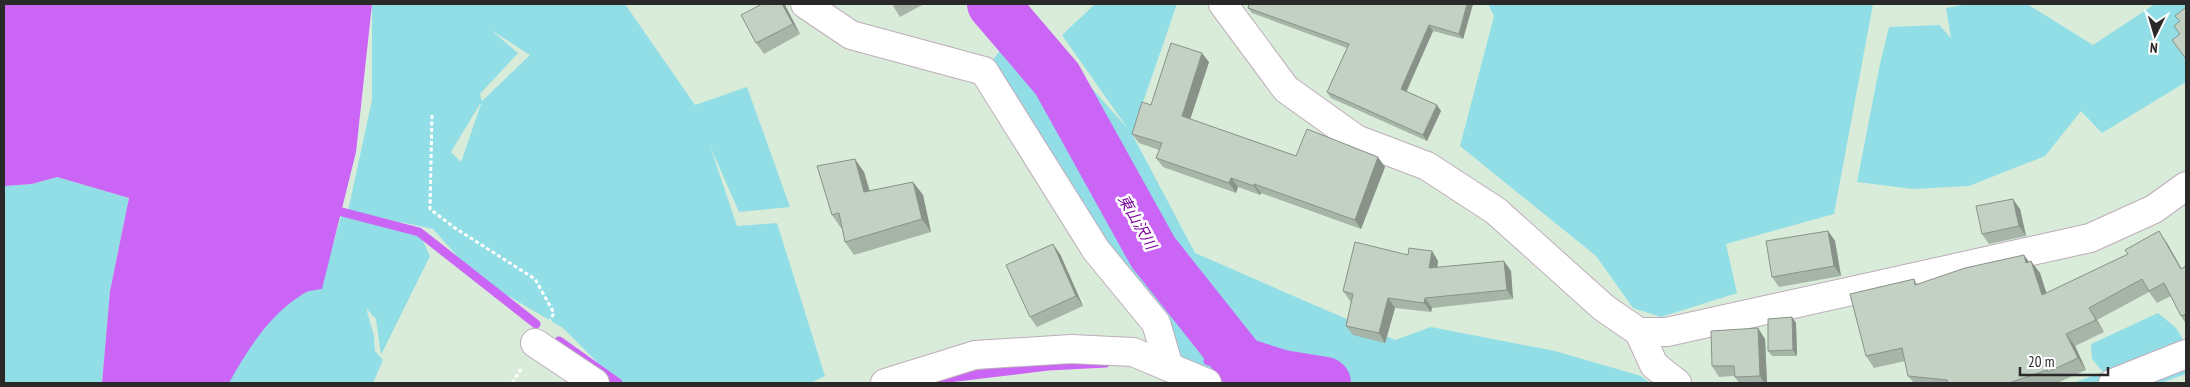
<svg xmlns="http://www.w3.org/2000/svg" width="2190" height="387" font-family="'PT Sans Narrow','Noto Sans JP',sans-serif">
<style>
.green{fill:#92dee6;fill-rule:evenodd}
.water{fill:#ca65f5}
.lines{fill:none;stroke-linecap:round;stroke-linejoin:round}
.stream{stroke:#ca65f5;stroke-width:9}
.river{stroke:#ca65f5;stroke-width:52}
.street-casing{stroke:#beadba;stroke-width:30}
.path{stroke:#fff;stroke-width:3;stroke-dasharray:4 2.5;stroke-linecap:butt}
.street{stroke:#fff;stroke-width:28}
.wall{fill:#a7b4a8}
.shaded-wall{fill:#889288}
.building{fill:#c2d1c3;stroke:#889288}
.labels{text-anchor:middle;stroke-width:5;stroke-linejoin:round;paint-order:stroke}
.water-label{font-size:15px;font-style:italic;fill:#7e069f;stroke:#fff}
</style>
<rect width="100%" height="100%" fill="#d9ecd9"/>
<g class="green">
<path d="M372,4H625L695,105L747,87L790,207L739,212L710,146L737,226L777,223L825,376L810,383H618L563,328L476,277L433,229L348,211L372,100ZM491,30L530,55L482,101L480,94L518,53ZM480,104H481L461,162L451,152Z"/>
<path d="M1095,4H1177L1132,134L1195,253L1395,340L1431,327L1555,351L1641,376L1650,383H1207L1169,367L984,71L1021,24L1044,34L1128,129L1062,35Z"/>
<path d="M1488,4H1873L1834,214L1726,244L1737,293L1661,317L1633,308L1596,256L1460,146L1494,16Z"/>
<path d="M1968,4H2027L2093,45L2155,4H2186V82L2102,133L2081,111L2045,156L1969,186L1913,189L1857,182L1880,64L1889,27L1939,25L1951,38L1946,8Z"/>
<path d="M57,177L129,198L110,291L102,383H4V186L32,184Z"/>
<path d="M342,212L419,232L430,256L381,355L376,319L366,308L374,336L375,351L383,360L373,383H207L334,242Z"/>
<path d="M2158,313L2176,328L2184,341H2186V374L2160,383H2073L2103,372L2092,359L2091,344Z"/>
</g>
<path class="water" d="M4,4H372L356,152L322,289C316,290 308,290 303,294C270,314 247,350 229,383H102L110,291L129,198L57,177L32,184L4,186Z"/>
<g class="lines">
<g class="stream">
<path d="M342,212L419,232L536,324"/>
<path d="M559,341L618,383"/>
<path d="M1208,361L1241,363"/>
<path d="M940,379L1048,366L1106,363"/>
</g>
<path class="river" d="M993,4L1057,79L1153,252L1241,363L1282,376L1325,383"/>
<g class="street-casing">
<g id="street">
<path d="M805,4L851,35L984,71L1096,250L1156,323L1169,367"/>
<path d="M1223,4L1286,89L1356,139L1427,166L1496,211L1604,308L1639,332H1667L2090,238L2154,209L2186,186"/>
<path d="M1639,332L1654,365L1677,383"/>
<path d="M535,343L595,383"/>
<path d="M885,383L975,355L1071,349L1133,352L1207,383"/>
<path d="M2113,383L2186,354"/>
</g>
</g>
<g class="path">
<path d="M432,115L430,209L455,228L535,279L554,313L550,320"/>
<path d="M512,383L521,369"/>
</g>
<use href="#street" class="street"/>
</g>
<g class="wall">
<path d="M762,4H784L800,34L764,54L756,43Z"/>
<path d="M892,4H924L900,17Z"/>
<path d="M1249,4H1473L1463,39L1433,31L1406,91L1437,105L1441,111L1427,141L1331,98L1327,92L1347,48L1252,13L1248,8Z"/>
<path d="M1209,62L1190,119L1296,156L1385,167L1361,229L1261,193L1260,195L1238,187L1236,193L1163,167L1156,158L1159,150L1139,143L1132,134L1151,105Z"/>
<path d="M864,172L869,191L913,182L923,195L931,232L854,255L845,242L842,228H841L832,215Z"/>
<path d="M2020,209L2026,236L1989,244L1982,234Z"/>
<path d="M1828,231L1835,241L1841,276L1779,287L1772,277Z"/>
<path d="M2167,243L2182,269L2186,266V324L2181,316L2171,296L2157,303L2149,292L2097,320L2104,332L2075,346L2086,370L2057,383L2055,382L2051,383H1914L1908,376L1905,361L1874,368L1866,356L1914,279L1917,284L2029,262L2040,273L2046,293Z"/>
<path d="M1432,251L1438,261L1437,267L1511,271L1513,299L1432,308L1431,312L1395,308L1385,343L1353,335L1346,326L1351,301H1350L1343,291Z"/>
<path d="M1060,254L1083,306L1037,327L1030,317Z"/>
<path d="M1792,317L1796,323L1797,356H1772L1768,351Z"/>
<path d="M1758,328L1765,339L1767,383H1739L1734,376L1719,377L1712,366Z"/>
</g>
<g class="shaded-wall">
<path d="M782,4H784L785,5L800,34L793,24Z"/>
<path d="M1467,4H1473L1463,39L1459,34Z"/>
<path d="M1429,25L1433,31L1405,95L1401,89Z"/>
<path d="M1202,53L1209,62L1188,126L1182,116Z"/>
<path d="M1437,105L1441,111L1427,141L1423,135Z"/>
<path d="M1378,157L1385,167L1361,229L1355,220Z"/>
<path d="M855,159L864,172L874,205L864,192Z"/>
<path d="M1231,178L1238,187L1236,193L1229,183Z"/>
<path d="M913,182L923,195L931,232L922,219Z"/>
<path d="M1254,184L1261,193L1260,195L1254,186Z"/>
<path d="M2013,199L2020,209L2026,236L2019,226Z"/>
<path d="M1828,231L1835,241L1841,276L1834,266Z"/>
<path d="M2159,231L2167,243L2186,277L2181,269Z"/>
<path d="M1053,244L1060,254L1083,306L1076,296Z"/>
<path d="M1432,251L1438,261L1436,278L1429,268Z"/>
<path d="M2024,255L2033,267L2026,263Z"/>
<path d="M1504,261L1511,271L1513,299L1507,290Z"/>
<path d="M2031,261L2040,273L2051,307L2042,295Z"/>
<path d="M1388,298L1395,308L1385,343L1379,333Z"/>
<path d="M1425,298L1432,308L1431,312L1424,303Z"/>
<path d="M2089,308L2097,320L2104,332L2096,320Z"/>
<path d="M1792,317L1796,323L1797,356L1793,350Z"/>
<path d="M1758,328L1765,339L1767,383H1764L1760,376Z"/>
<path d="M2066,334L2075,346L2086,370L2078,358Z"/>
</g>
<g class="building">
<path d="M762,4H782L793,24L756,43L741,15Z"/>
<path d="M1249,4H1467L1459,34L1429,25L1401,89L1437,105L1423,135L1327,92L1349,44L1248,8Z"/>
<path d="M2186,7V59L2172,40L2180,34L2174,26L2180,21L2175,16Z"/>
<path d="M1171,43L1202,53L1182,116L1296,156L1307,129L1378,157L1355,220L1254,184V186L1231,178L1229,183L1156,158L1162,143L1132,134L1142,102L1151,105Z"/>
<path d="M855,159L864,192L913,182L922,219L845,242L839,213L832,215L817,166Z"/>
<path d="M2013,199L2019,226L1982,234L1976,206Z"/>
<path d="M1828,231L1834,266L1772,277L1766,241Z"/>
<path d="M2159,231L2181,269L2186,266V314L2181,316L2164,283L2149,291L2142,279L2089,308L2096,320L2066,334L2078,358L2048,372L2047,370L2009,383H1948L1947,380L1908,376L1902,348L1866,356L1850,294L1914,279L1915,285L1965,268L2024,255L2026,263L2031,261L2042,295L2128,254L2125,250Z"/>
<path d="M1355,242L1408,255L1409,248L1432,251L1429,268L1504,261L1507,290L1425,298L1424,303L1388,298L1379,333L1346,326L1353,294L1343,291Z"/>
<path d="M1053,244L1076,296L1030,317L1006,265Z"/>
<path d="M1792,317L1793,350L1768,351V319Z"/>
<path d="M1758,328L1760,376L1735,377L1734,366H1712L1711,331Z"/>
</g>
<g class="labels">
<g class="water-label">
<text transform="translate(1137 222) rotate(60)" y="5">東山沢川</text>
</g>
</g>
<rect width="2190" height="387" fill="none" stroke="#292929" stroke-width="10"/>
<g transform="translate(2155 35) rotate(185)" stroke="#ffffff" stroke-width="4" paint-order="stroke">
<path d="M0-4L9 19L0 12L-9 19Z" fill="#292929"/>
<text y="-8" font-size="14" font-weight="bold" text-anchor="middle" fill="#292929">N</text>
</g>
<path d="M2020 367v8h88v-8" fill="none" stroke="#292929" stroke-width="2.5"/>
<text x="2028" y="367" font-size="15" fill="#292929" stroke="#ffffff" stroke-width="4" paint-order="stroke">20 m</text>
</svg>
